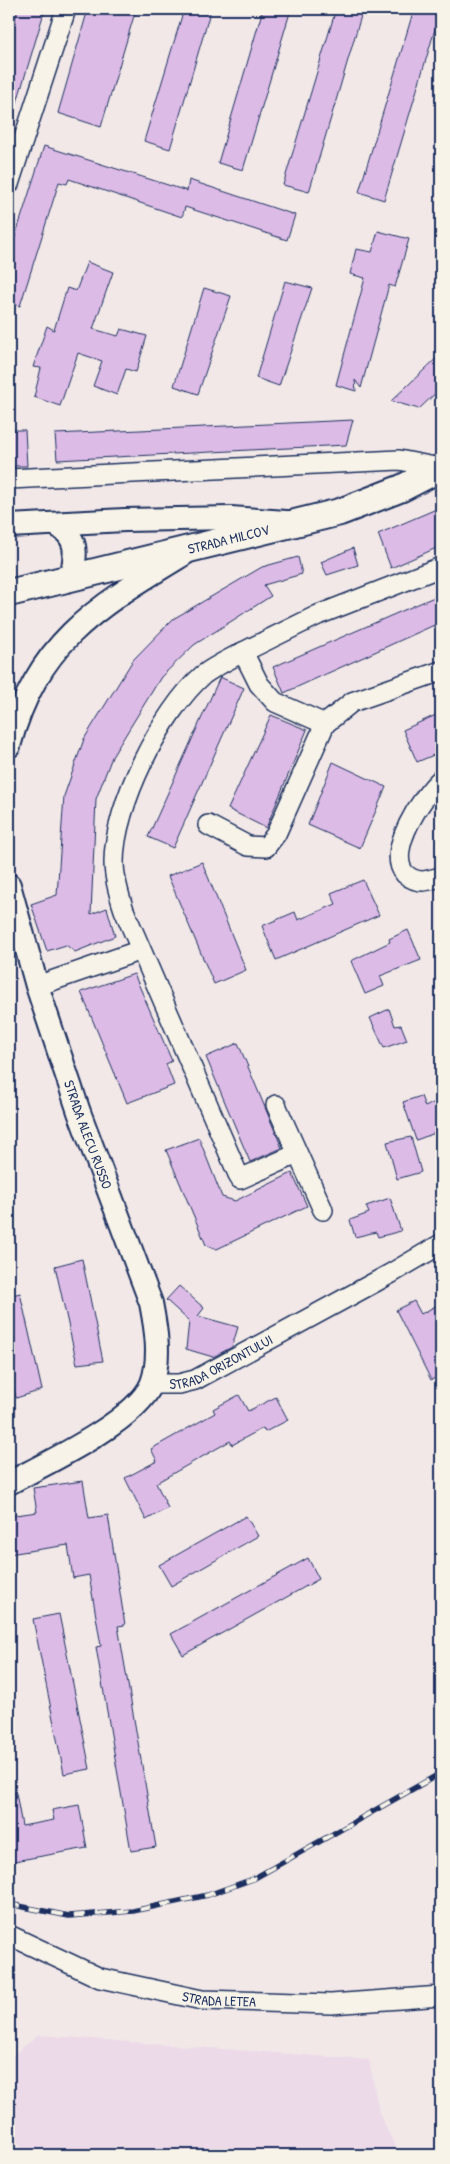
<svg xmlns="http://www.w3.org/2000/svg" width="450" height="2164" font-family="'Patrick Hand',sans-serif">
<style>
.built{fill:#ecdae8}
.building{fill:#ddbbe7;stroke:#1b2f5e}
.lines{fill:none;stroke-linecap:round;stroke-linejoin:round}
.minor-casing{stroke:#1b2f5e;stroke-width:22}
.tertiary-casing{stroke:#1b2f5e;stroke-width:26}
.secondary-casing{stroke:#1b2f5e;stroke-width:30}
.minor{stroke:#f7f3e8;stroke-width:19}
.tertiary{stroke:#f7f3e8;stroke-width:22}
.secondary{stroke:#f7f3e8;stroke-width:26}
.rail-casing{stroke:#1b2f5e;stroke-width:5.5}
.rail{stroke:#f7f3e8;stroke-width:4;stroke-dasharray:11;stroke-linecap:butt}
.labels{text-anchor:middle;stroke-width:4.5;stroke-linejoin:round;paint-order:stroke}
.street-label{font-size:14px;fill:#1b2f5e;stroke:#f7f3e8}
</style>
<rect width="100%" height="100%" fill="#f2e8e8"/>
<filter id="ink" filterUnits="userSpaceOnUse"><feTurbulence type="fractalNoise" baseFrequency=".02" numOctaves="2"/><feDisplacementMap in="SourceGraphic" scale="10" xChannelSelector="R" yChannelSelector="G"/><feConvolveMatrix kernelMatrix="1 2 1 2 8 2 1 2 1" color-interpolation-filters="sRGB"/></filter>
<g filter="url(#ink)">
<path class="built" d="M39,2035L369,2060L379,2112L399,2155H26L9,2129V2058Z"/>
<g class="building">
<path d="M18,9H45L12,119H9V41Z"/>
<path d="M88,9H136L101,127L58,113Z"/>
<path d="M184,9H211L170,149L144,141Z"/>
<path d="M263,9H291L243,170L218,163Z"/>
<path d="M336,9H363L309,192L283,185Z"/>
<path d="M414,9H441L384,200L359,192Z"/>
<path d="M44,146L187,191L189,180L295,215L287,240L185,207L182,217L69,179L67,184L59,182L20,306L9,303V256Z"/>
<path d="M378,231L409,239L395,287L389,285L361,388L355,380L356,391L336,385L365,278L350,274L356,249L372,252Z"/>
<path d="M87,262L113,272L93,329L118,336L121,329L147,336L136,372L126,369L117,395L93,386L102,361L78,353L60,406L34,397L41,368L33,367L47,326L54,330L67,288L76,291Z"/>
<path d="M285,281L312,288L279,386L256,378Z"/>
<path d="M204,288L231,296L198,394L174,386Z"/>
<path d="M441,354V388L419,409L391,401Z"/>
<path d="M353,420L346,445L57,460L55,434Z"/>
<path d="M9,430H25L27,466H9Z"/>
<path d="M441,507V546L391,568L378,534Z"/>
<path d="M353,548L358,565L327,575L321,562Z"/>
<path d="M298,557L302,574L264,585L271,596L194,645L161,677L112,757L96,799L91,914L107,908L115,936L75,952L66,945L47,951L31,904L57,895L64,796L84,739L133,660L173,619L262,567Z"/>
<path d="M441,594V622L284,693L273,667Z"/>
<path d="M220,677L244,688L173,848L148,837Z"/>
<path d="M438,714L441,728V752L417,762L403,730Z"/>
<path d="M271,715L307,730L266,828L228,809Z"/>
<path d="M333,762L386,787L360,848L308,825Z"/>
<path d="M202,862L246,970L214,984L168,876Z"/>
<path d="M363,880L379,915L276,960L262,926L295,912L298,920L336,904L331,893Z"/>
<path d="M408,930L421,960L380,976L384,986L365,994L351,961L390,942L389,939Z"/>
<path d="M134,974L172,1061L166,1064L174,1085L127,1103L81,992Z"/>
<path d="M389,1009L395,1026L401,1025L407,1040L384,1048L370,1018Z"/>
<path d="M238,1043L282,1148L250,1162L206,1057Z"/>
<path d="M421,1096L425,1107L441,1099V1131L416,1140L403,1102Z"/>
<path d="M411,1137L421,1172L397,1179L387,1142Z"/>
<path d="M199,1138L222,1197L235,1201L292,1173L307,1206L217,1249L206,1245L166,1150Z"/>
<path d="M390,1198L401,1231L378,1237L376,1232L355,1237L350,1220L369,1213L366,1206Z"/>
<path d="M82,1259L103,1361L77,1364L55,1266Z"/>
<path d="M179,1286L204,1308L198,1316L238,1327L232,1347L213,1357L186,1349L189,1321L166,1300Z"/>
<path d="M20,1293L42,1390L16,1398L9,1367V1296Z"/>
<path d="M414,1301L421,1314L441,1303V1375L431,1380L396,1310Z"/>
<path d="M239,1395L248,1411L276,1397L288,1420L265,1432L263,1428L232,1445L230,1441L156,1483L168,1508L146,1520L125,1478L157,1461L151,1449L215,1413L213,1409Z"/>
<path d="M83,1481L89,1518L108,1515L125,1625L118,1626L156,1847L131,1851L96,1647L101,1646L89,1575L73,1578L68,1545L9,1554V1516L37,1512L33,1488Z"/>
<path d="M246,1516L258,1536L171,1586L159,1565Z"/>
<path d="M308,1558L319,1579L183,1655L171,1634Z"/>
<path d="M59,1614L90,1769L64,1774L33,1619Z"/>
<path d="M9,1793H16L22,1826L54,1820L52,1810L79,1805L87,1848L9,1862Z"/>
</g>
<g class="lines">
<g class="minor-casing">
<g id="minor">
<path d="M9,184L66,9"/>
<path d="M9,479L399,460L440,468"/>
<path d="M243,652C230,659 215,666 203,675C161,712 114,806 114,862C114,878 119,895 124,910L240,1179L297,1154"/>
<path d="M325,724L275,702L259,684L243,652L318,615L441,567"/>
<path d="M441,779C423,795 385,851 405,874C410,878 415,881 422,881C428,881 435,878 441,877"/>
<path d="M208,825L248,846L266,847L276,834L325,724L352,702L441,671"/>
<path d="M37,986L141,950"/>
<path d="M276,1105L323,1210"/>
<path id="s1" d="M151,1384H179L195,1380L390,1274L441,1244"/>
<path id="s2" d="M9,1935L100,1978L202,2000L331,2004L441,1996"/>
</g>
</g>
<g class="tertiary-casing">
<g id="tertiary">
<path d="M55,524C80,538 76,554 71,579"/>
<path d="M9,526L125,520L231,518L286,522"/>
<path d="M9,746C37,641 97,607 184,554"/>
<path id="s3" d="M9,885L37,986L79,1112L151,1303C156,1329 161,1358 152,1383C137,1421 45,1464 9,1483"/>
</g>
</g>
<g class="secondary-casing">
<g id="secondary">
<path id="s4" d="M9,593L340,512L402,488L441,468"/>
</g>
</g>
<use href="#minor" class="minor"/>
<use href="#tertiary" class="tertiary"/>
<use href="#secondary" class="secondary"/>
<g class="rail-casing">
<g id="rail">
<path d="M9,1904L69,1916L133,1911L208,1895L253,1879L441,1773"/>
<path d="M9,2147L14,2155"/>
</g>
</g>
<use href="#rail" class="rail"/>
</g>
</g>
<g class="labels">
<g class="street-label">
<text dy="5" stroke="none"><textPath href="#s4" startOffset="226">STRADA MILCOV</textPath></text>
<text dy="5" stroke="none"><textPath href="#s3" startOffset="262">STRADA ALECU RUSSO</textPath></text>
<text dy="5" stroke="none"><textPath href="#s1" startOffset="75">STRADA ORIZONTULUI</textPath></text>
<text dy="5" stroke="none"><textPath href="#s2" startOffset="222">STRADA LETEA</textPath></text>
</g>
</g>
<rect width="450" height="2164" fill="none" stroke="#f7f3e8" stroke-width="30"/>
<rect x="15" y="15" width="420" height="2134" fill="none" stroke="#1b2f5e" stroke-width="2" filter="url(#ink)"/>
</svg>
